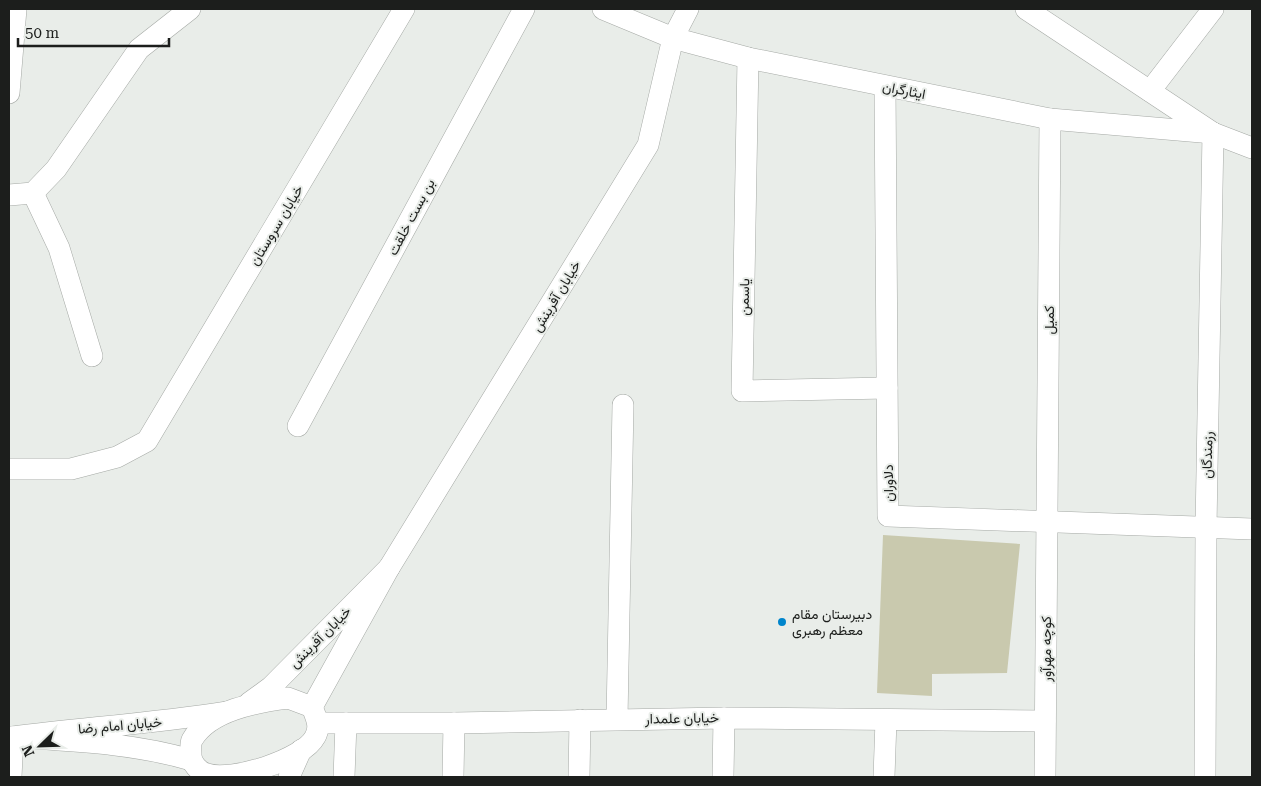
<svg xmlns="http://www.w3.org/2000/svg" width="1261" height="786" font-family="'Roboto Serif',Vazirmatn,serif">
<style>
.green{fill:#c9c9ae}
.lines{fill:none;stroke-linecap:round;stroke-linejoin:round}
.minor-casing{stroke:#a5a9a5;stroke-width:22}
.minor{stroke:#fff;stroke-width:21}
.poi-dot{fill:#0085cc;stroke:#e9ede9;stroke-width:2}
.labels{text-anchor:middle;stroke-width:4;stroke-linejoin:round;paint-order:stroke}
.street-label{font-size:14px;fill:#1c1e1c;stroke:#e9ede9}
.poi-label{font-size:14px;fill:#1c1e1c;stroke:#e9ede9;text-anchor:start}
</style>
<rect width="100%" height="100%" fill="#e9ede9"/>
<path class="green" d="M883,535L1020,544L1007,673L932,674V696L877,693Z"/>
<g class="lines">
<g class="minor-casing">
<g id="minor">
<path d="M603,9L673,38L748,58L1050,119L1213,133"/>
<path d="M1026,9L1213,133L1252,148"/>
<path d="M748,58L742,391L887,388"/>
<path d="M885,86L888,516L1252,529"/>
<path d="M1150,91L1213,9"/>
<path d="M9,93L16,9"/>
<path d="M33,193L59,248L92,356"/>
<path d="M9,195L33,193L56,169L139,49L190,9"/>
<path d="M298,426L524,9"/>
<path d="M9,469H71L117,457L147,441L404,9"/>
<path d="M389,568L648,145L673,38L688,9"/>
<path d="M288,698L312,707C316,717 321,727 315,737C303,760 231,782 207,774C199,772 191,763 191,755C191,750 190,744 192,740C209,710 257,702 288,698Z"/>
<path d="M249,703L271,687L389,568L312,707"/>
<path d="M617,719L623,405"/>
<path d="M318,723H454L724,718L1045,721"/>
<path d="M9,737H13L11,777"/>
<path d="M191,760C134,743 73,741 13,737C84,728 156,723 226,712"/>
<path d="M289,777L301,750"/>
<path d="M344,777L346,723"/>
<path d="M453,777L454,723"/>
<path d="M579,777L580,720"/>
<path d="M723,777L724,718"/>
<path d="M884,777L886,720"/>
<path d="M1045,777L1050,119"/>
<path d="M1205,777L1206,527L1213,133"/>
</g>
</g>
<use href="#minor" class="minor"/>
</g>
<circle class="poi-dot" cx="782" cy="622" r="5"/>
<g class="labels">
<g class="street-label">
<text transform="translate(904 90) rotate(11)" y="5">ایثارگران</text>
<text transform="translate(411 217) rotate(-62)" y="5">بن بست خلقت</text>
<text transform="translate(276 225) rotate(-59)" y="5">خیابان سروستان</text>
<text transform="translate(556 296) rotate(-59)" y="5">خیابان آفرینش</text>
<text transform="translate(744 297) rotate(-89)" y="5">یاسمن</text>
<text transform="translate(1049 320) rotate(-90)" y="5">کمیل</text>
<text transform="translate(1207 455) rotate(-89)" y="5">رزمندگان</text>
<text transform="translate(888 483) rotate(-90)" y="5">دلاوران</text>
<text transform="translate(320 637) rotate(-45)" y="5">خیابان آفرینش</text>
<text transform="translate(1046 649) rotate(-90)" y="5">کوچه مهرآور</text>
<text transform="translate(682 718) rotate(-1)" y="5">خیابان علمدار</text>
<text transform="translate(120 725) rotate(-5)" y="5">خیابان امام رضا</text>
</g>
<g class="poi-label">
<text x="792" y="619">دبیرستان مقام<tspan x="792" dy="16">معظم رهبری</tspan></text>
</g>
</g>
<rect width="1261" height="786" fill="none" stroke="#1c1e1c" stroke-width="20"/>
<g transform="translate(40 746) rotate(247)" stroke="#e9ede9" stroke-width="4" paint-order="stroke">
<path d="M0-4L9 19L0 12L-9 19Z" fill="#1c1e1c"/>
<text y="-8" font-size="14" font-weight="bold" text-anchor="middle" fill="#1c1e1c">N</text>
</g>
<path d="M18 38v8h151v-8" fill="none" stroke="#1c1e1c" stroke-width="2.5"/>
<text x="25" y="38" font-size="15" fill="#1c1e1c" stroke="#e9ede9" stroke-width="4" paint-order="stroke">50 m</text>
</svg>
